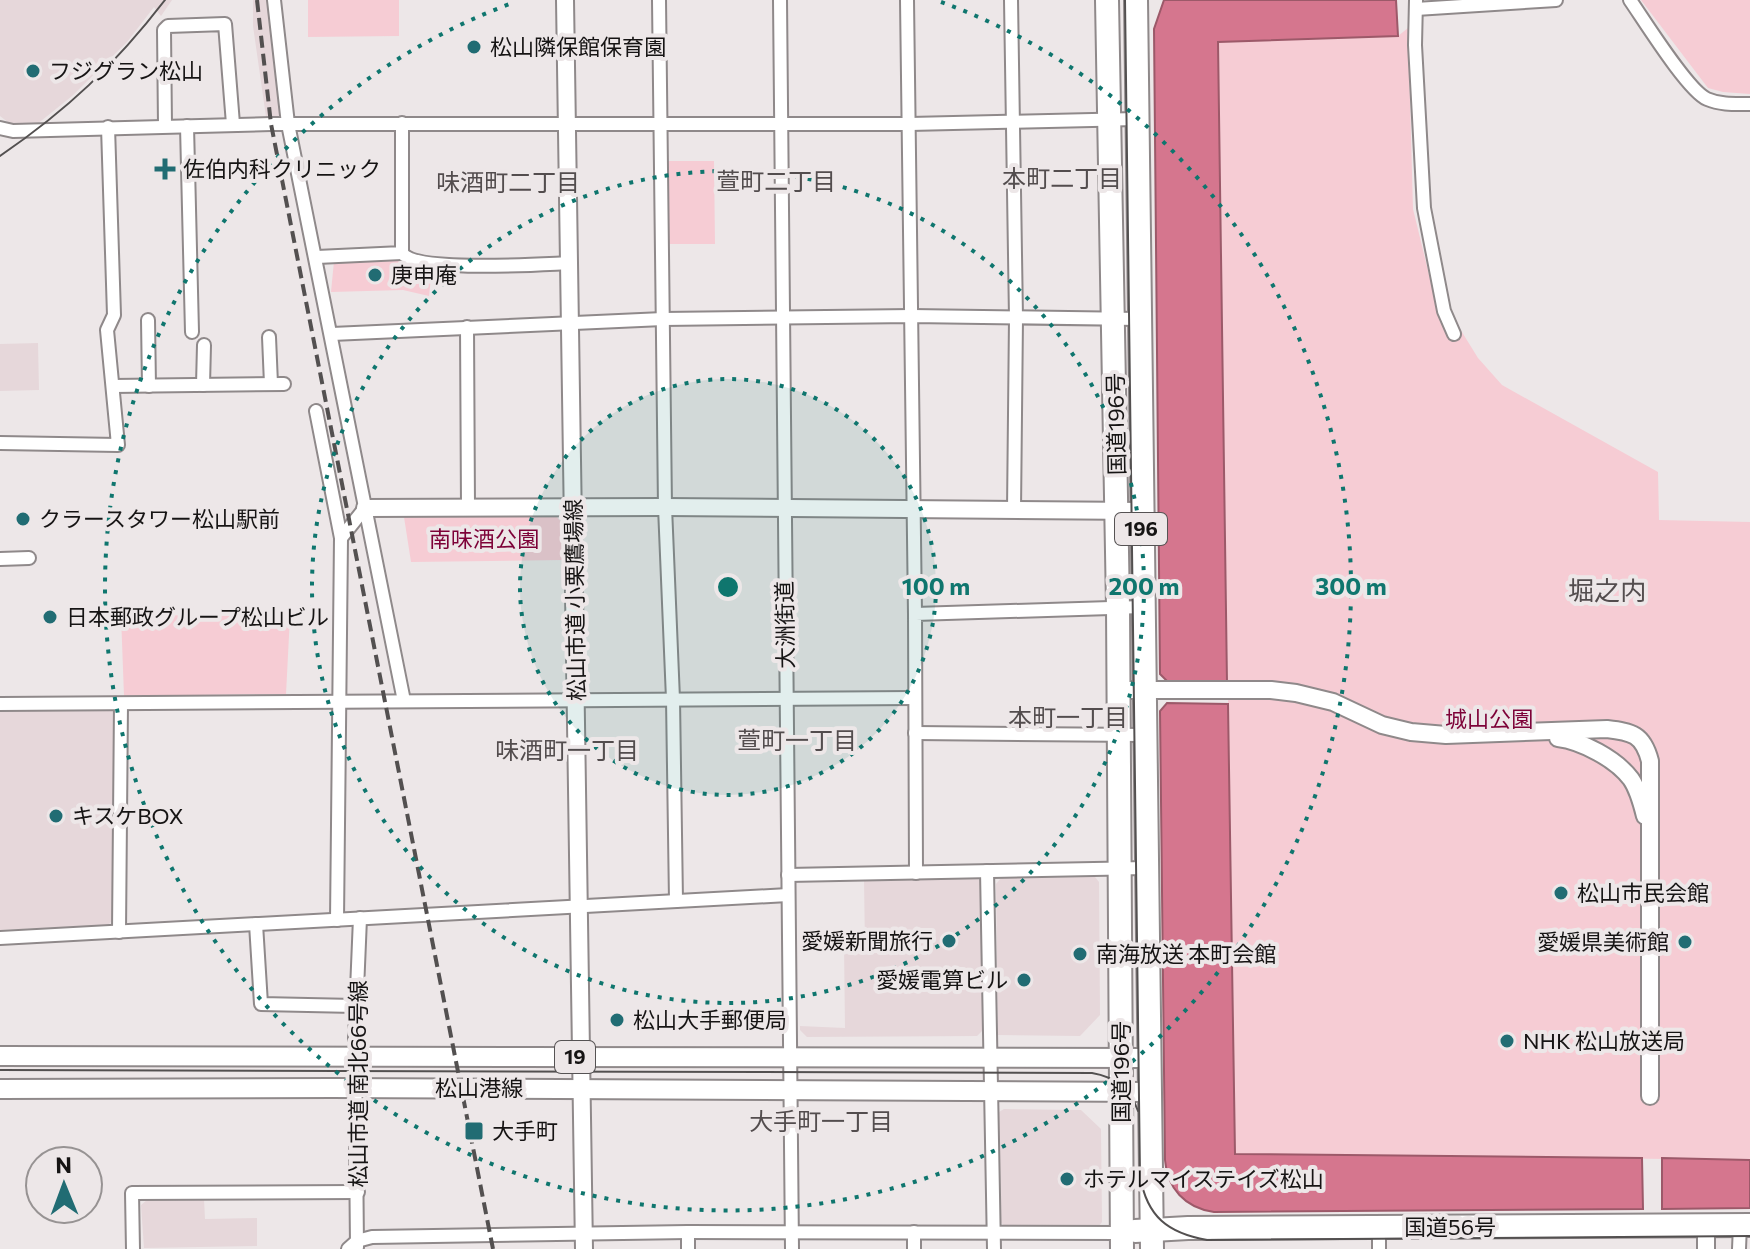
<svg xmlns="http://www.w3.org/2000/svg" width="1750" height="1249" font-family="Commissioner,'Noto Sans JP',sans-serif">
<style>
.built{fill:#e6d7da}
.green{fill:#f6ccd4}
.water{fill:#d5768e;stroke:#9c5969;stroke-width:2}
.lines{fill:none;stroke-linecap:round;stroke-linejoin:round}
.street-casing{stroke:#8f898a;stroke-width:16}
.secondary-casing{stroke:#8f898a;stroke-width:20}
.primary-casing{stroke:#8f898a;stroke-width:22}
.highway-casing{stroke:#8f898a;stroke-width:26}
.street{stroke:#fff;stroke-width:12}
.secondary{stroke:#fff;stroke-width:16}
.primary{stroke:#fff;stroke-width:18}
.highway{stroke:#fff;stroke-width:22}
.tram{stroke:#535050;stroke-width:2}
.rail{stroke:#535050;stroke-width:4;stroke-dasharray:12 6;stroke-linecap:butt}
.ring{fill:none;stroke:#0f766e;stroke-width:4;stroke-dasharray:4 8}
.poi-dot{fill:#216c73;stroke:#ede7e8;stroke-width:3}
.labels{text-anchor:middle;stroke-width:8;stroke-linejoin:round;paint-order:stroke}
.shield{fill:#ede7e8;stroke:#565354;stroke-width:2}
.shield-label{font-size:20px;font-weight:bold;fill:#161414}
.poi-label{font-size:22px;fill:#161414;stroke:#ede7e8;text-anchor:start}
.street-label{font-size:22px;fill:#161414;stroke:#ede7e8}
.park-label{font-size:22px;fill:#7d0238;stroke:#ede7e8}
.neighbourhood-label{font-size:24px;fill:#534d4e;stroke:#ede7e8}
.quarter-label{font-size:26px;fill:#534d4e;stroke:#ede7e8}
.centre{fill:#0f766e;stroke:#ede7e8;stroke-width:4}
.ring-label{font-size:24px;text-anchor:middle;font-weight:bold;fill:#0f766e;stroke:#ede7e8;stroke-width:8;stroke-linejoin:round;paint-order:stroke}
</style>
<rect width="100%" height="100%" fill="#ede7e8"/>
<g class="built">
<path d="M0,0H172L161,16L154,7L127,42L72,96L36,125L13,126L0,116Z"/>
<path d="M253,0H274L287,123L267,124L253,26Z"/>
<path d="M38,343L39,390L0,391V344Z"/>
<path d="M0,711H115L113,920L108,925L0,930Z"/>
<path d="M1095,877L1099,882L1100,1015L1080,1036L998,1035L996,884L1001,878Z"/>
<path d="M977,878L982,882V1031L977,1036L807,1037L800,1030V1026L845,1028L844,946H865L864,880Z"/>
<path d="M1004,1109L1081,1110L1101,1129L1102,1222L1099,1226H1005L1000,1222L999,1112Z"/>
<path d="M204,1199L205,1219L257,1218V1246L144,1248L141,1205L147,1200Z"/>
</g>
<g class="green">
<path d="M308,0H399V36L308,37Z"/>
<path d="M1641,0H1750V94L1723,92L1708,88Z"/>
<path d="M1408,28L1413,209L1441,324H1457L1478,358L1502,385L1658,472L1659,520L1750,522V1160L1235,1154L1218,42L1398,36Z"/>
<path d="M668,161H714L715,244H669Z"/>
<path d="M398,259L406,265L432,268L429,296L403,290L331,292L334,261Z"/>
<path d="M556,516L563,524V560L411,562L404,517Z"/>
<path d="M121,615L290,616L286,694L124,696Z"/>
</g>
<g class="water">
<path d="M1164,0H1396L1398,36L1218,42L1227,682L1167,681L1160,674L1154,29Z"/>
<path d="M1167,703L1228,704L1235,1154L1642,1158L1643,1209L1214,1212C1185,1208 1167,1188 1165,1160L1160,711Z"/>
<path d="M1662,1158L1750,1160V1208L1662,1209Z"/>
</g>
<g class="lines">
<g class="street-casing">
<g id="street">
<path d="M274,0L288,124L404,701"/>
<path d="M659,0L665,507L673,699L676,901"/>
<path d="M780,0L792,1249"/>
<path d="M907,0L915,614"/>
<path d="M1011,0L1016,318L1014,510"/>
<path d="M1416,0L1415,45L1424,208L1444,311L1454,334"/>
<path d="M1630,0C1644,20 1688,91 1707,99C1721,105 1735,104 1750,104"/>
<path d="M1416,9L1556,0"/>
<path d="M165,126L164,30L168,26L225,24L233,124"/>
<path d="M187,126L192,332"/>
<path d="M0,128L13,131L271,124H910L1136,119"/>
<path d="M402,253C417,273 542,264 570,263"/>
<path d="M317,257L402,253V123"/>
<path d="M148,320L149,386"/>
<path d="M467,327L468,508"/>
<path d="M332,334L663,319L912,316L1139,319"/>
<path d="M269,337L271,384"/>
<path d="M203,385L204,345"/>
<path d="M113,386L284,384"/>
<path d="M316,411L341,538"/>
<path d="M0,443L118,445L107,330L114,315L108,127"/>
<path d="M0,559L29,558"/>
<path d="M0,704L915,698"/>
<path d="M915,733L1144,735"/>
<path d="M987,871L994,1249"/>
<path d="M916,873L915,614L1142,607"/>
<path d="M788,875L1146,868"/>
<path d="M337,920L341,538L365,508"/>
<path d="M256,924L261,1004L355,1006"/>
<path d="M119,932L121,704"/>
<path d="M0,938L788,895"/>
<path d="M1379,1227V1249"/>
<path d="M688,1232V1249"/>
<path d="M357,1247L355,1038L360,918"/>
<path d="M133,1249L132,1193L358,1192"/>
<path d="M348,1249L357,1241L372,1237L688,1232L1122,1233"/>
<path d="M914,1249V1232"/>
<path d="M1739,1249L1740,1225"/>
</g>
</g>
<g class="secondary-casing">
<g id="secondary">
<path d="M565,0L584,1249"/>
<path d="M365,508L665,507L1141,511"/>
<path d="M1119,690H1271L1296,693L1333,702L1382,725L1411,732L1446,735L1607,729C1632,732 1643,734 1650,761V1096"/>
<path d="M1558,738C1582,741 1616,759 1631,779C1638,789 1642,804 1645,816"/>
<path d="M1706,1225V1249"/>
</g>
</g>
<g class="primary-casing">
<g id="primary">
<path d="M0,1056L1149,1058"/>
<path d="M0,1089L332,1088L1150,1092"/>
</g>
</g>
<g class="highway-casing">
<g id="highway">
<path d="M1107,0L1118,607L1122,1249"/>
<path d="M1136,0L1152,1249"/>
<path d="M1135,1231L1188,1228L1750,1225"/>
</g>
</g>
<use href="#street" class="street"/>
<use href="#secondary" class="secondary"/>
<use href="#primary" class="primary"/>
<use href="#highway" class="highway"/>
<g class="tram">
<path d="M1125,0L1140,1176C1147,1217 1168,1233 1207,1240L1750,1236"/>
<path d="M0,156C67,110 115,65 165,0"/>
<path d="M0,1070L1092,1073C1115,1077 1130,1088 1138,1111"/>
</g>
<path class="rail" d="M257,0L271,124L493,1249"/>
</g>
<circle cx="728" cy="587" r="208" fill="#0f766e" fill-opacity=".12"/>
<g class="ring">
<circle cx="728" cy="587" r="208"/>
<circle cx="728" cy="587" r="416"/>
<path d="M941 2A623 623 0 1 1 515 2"/>
</g>
<g class="poi-dot">
<circle cx="474" cy="47" r="8"/>
<circle cx="33" cy="71" r="8"/>
<path d="M161 157h8v8h8v8h-8v8h-8v-8h-8v-8h8z"/>
<circle cx="375" cy="275" r="8"/>
<circle cx="23" cy="519" r="8"/>
<circle cx="50" cy="617" r="8"/>
<circle cx="56" cy="816" r="8"/>
<circle cx="1561" cy="893" r="8"/>
<circle cx="949" cy="941" r="8"/>
<circle cx="1685" cy="942" r="8"/>
<circle cx="1080" cy="954" r="8"/>
<circle cx="1024" cy="980" r="8"/>
<circle cx="617" cy="1020" r="8"/>
<circle cx="1507" cy="1041" r="8"/>
<rect x="464" y="1121" width="20" height="20" rx="4"/>
<circle cx="1067" cy="1179" r="8"/>
</g>
<g class="labels">
<g class="shield">
<rect x="1115" y="513" width="52" height="32" rx="6"/>
<rect x="555" y="1041" width="40" height="32" rx="6"/>
</g>
<g class="shield-label">
<text x="1141" y="536">196</text>
<text x="575" y="1064">19</text>
</g>
<g class="poi-label">
<text x="490" y="55">松山隣保館保育園</text>
<text x="49" y="79">フジグラン松山</text>
<text x="183" y="177">佐伯内科クリニック</text>
<text x="391" y="283">庚申庵</text>
<text x="39" y="527">クラースタワー松山駅前</text>
<text x="66" y="625">日本郵政グループ松山ビル</text>
<text x="72" y="824">キスケBOX</text>
<text x="1577" y="901">松山市民会館</text>
<text x="933" y="949" text-anchor="end">愛媛新聞旅行</text>
<text x="1669" y="950" text-anchor="end">愛媛県美術館</text>
<text x="1096" y="962">南海放送 本町会館</text>
<text x="1008" y="988" text-anchor="end">愛媛電算ビル</text>
<text x="633" y="1028">松山大手郵便局</text>
<text x="1523" y="1049">NHK 松山放送局</text>
<text x="492" y="1139">大手町</text>
<text x="1083" y="1187">ホテルマイステイズ松山</text>
</g>
<g class="street-label">
<text transform="translate(1116 424) rotate(-91)" y="8">国道196号</text>
<text transform="translate(575 600) rotate(-91)" y="8">松山市道 小栗鷹場線</text>
<text transform="translate(785 625) rotate(-91)" y="8">大洲街道</text>
<text transform="translate(1121 1072) rotate(-90)" y="8">国道196号</text>
<text transform="translate(358 1084) rotate(-90)" y="8">松山市道 南北66号線</text>
<text x="479" y="1096">松山港線</text>
<text x="1450" y="1235">国道56号</text>
</g>
<g class="park-label">
<text x="484" y="547">南味酒公園</text>
<text x="1489" y="727">城山公園</text>
</g>
<g class="neighbourhood-label">
<text x="1062" y="187">本町二丁目</text>
<text x="776" y="190">萱町二丁目</text>
<text x="508" y="191">味酒町二丁目</text>
<text x="1068" y="726">本町一丁目</text>
<text x="797" y="749">萱町一丁目</text>
<text x="567" y="759">味酒町一丁目</text>
<text x="821" y="1130">大手町一丁目</text>
</g>
<g class="quarter-label">
<text x="1607" y="600">堀之内</text>
</g>
</g>
<circle cx="728" cy="587" r="12" class="centre"/>
<g class="ring-label">
<text x="936" y="595">100 m</text>
<text x="1144" y="595">200 m</text>
<text x="1351" y="595">300 m</text>
</g>
<g transform="translate(64 1185) rotate(359)"><circle r="38" fill="#ede7e8" stroke="#979393" stroke-width="2"/>
<path d="M0-6L14 30L0 20L-14 30Z" fill="#216c73"/>
<text y="-12" font-size="22" font-weight="bold" text-anchor="middle" fill="#161414">N</text>
</g>
</svg>
